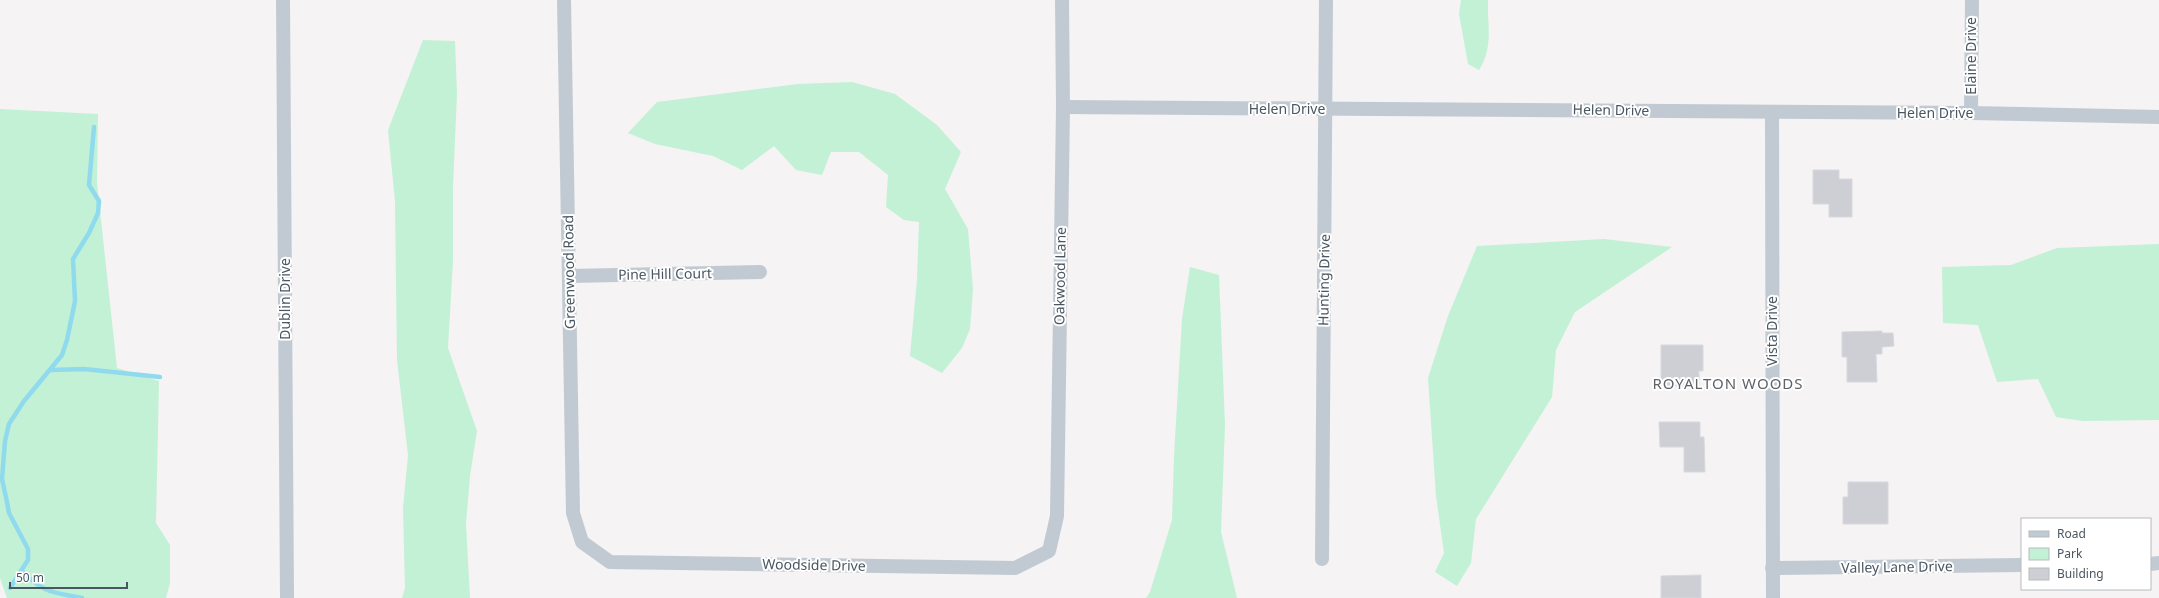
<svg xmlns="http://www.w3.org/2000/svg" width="2159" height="598" font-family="'Noto Sans',sans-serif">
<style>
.green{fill:#c3f1d5}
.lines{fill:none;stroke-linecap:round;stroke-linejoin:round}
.stream{stroke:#90daee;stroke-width:4.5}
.building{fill:#cdcfd5;stroke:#d7d9de}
.street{stroke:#c1cad2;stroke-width:14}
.labels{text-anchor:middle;stroke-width:4;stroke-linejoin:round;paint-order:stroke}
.street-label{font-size:14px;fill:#4a5661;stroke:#fff}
.neighbourhood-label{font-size:15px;letter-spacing:1px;fill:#5f6368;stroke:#fff}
</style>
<rect width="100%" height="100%" fill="#f5f3f3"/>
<g class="green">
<path d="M1461,0H1488C1487,25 1494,47 1479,70L1468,64L1459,14Z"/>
<path d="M423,40L455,41L457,94L453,186V261L448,348L477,431L470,476L466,524L470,598H402L405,588L403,508L408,455L397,360L395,201L388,130Z"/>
<path d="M852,82L895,94L937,125L961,152L945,189L968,229L973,289L970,329L962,348L942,373L910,356L917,279L919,222L904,220L886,207L888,175L859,152H831L822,175L796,170L774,146L742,170L713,156L655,144L628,133L657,102L798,84Z"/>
<path d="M0,109L98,114L97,183L117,368L159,381L156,523L170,545V583L166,598H7L0,578Z"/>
<path d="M1604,239L1672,247L1575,312L1556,350L1552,397L1476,519L1471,563L1457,586L1435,572L1444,553L1436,496L1428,378L1448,316L1477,246Z"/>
<path d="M2159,244V420L2083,421L2056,417L2038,379L1997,382L1978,325L1943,323L1942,267L2011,265L2057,248Z"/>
<path d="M1190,267L1219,275L1225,425L1221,532L1237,598H1146L1150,592L1172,520L1174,456L1182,319Z"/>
</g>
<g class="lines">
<g class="stream">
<path d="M51,370L84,369L160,377"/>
<path d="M22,571C45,594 52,592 82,598"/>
<path d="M10,588L28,560V549L9,513L7,502L2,479L5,441L9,424L24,401L62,355L67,340L75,301L73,259L89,233L98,213L99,201L89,185L94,127"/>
</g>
</g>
<g class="building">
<path d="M1813,170H1839V179H1852V217H1829V204H1813Z"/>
<path d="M1882,331V333H1893L1894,346L1882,347V354H1876L1877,382H1847V357H1842V332Z"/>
<path d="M1661,345H1703V371H1699V386H1661Z"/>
<path d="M1659,422H1700V437H1704L1705,472H1684V447H1660Z"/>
<path d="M1848,482H1888V524H1843V497H1848Z"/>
<path d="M1701,575V598H1661V576Z"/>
</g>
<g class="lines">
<g class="street">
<path d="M283,0L287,598"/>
<path d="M564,0L573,513L582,542L610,562L1015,568L1049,551L1057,516L1063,107L1062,0"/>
<path d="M1063,107L1971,113L2159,117"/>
<path d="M1772,113L1773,598"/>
<path d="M1971,113L1972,0"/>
<path d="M570,276L760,272"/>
<path d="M1322,559L1326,0"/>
<path d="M2150,564L2159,563"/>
<path d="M1772,568L2022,565"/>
</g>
</g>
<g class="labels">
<g class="street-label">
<text transform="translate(1971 56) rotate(-90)" y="5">Elaine Drive</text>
<text x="1287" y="114">Helen Drive</text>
<text transform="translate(1611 110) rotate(1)" y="5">Helen Drive</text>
<text x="1935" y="118">Helen Drive</text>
<text transform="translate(569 272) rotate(-91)" y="5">Greenwood Road</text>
<text transform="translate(665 274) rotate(-1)" y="5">Pine Hill Court</text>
<text transform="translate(1060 276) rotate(-89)" y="5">Oakwood Lane</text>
<text transform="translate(1324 280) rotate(-89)" y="5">Hunting Drive</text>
<text transform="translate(285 299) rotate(-90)" y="5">Dublin Drive</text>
<text transform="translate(1772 331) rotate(-90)" y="5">Vista Drive</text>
<text transform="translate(814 565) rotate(1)" y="5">Woodside Drive</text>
<text transform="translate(1897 567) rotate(-1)" y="5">Valley Lane Drive</text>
</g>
<g class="neighbourhood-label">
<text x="1728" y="389">ROYALTON WOODS</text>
</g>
</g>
<rect x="2021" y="518" width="130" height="72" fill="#ffffff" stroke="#b7bbc0"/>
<rect x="2029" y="531" width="20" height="6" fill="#c1cad2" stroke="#b7bbc0"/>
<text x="2057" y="538" font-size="12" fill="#4a5661">Road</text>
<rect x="2029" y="548" width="20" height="12" fill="#c3f1d5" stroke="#b7bbc0"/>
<text x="2057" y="558" font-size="12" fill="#4a5661">Park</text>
<rect x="2029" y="568" width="20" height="12" fill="#cdcfd5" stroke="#b7bbc0"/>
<text x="2057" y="578" font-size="12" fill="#4a5661">Building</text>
<path d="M10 582v6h117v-6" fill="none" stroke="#4a5661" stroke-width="2"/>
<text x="16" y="582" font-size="12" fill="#4a5661" stroke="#ffffff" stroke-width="3" paint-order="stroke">50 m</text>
</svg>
